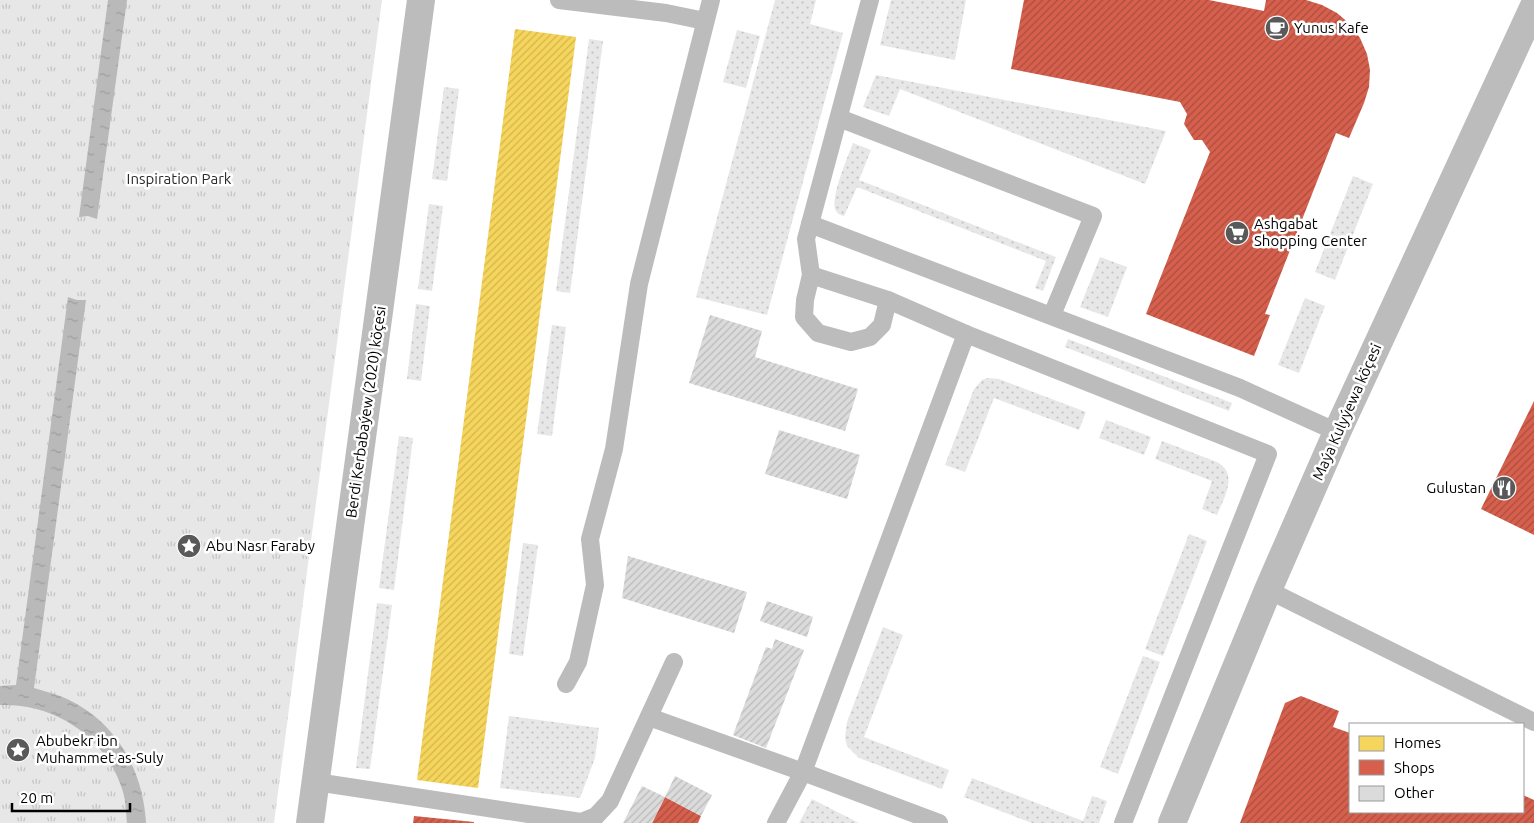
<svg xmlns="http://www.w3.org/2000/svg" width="1534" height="823" font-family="Ubuntu,sans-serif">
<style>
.grass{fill:url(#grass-dots)}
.park{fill:url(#park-tufts)}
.water{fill:url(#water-ripples)}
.homes{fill:url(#homes-hatch)}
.shops{fill:url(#shops-hatch)}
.building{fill:url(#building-hatch)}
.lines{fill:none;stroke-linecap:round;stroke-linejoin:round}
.service{stroke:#bcbcbc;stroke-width:18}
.minor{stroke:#bcbcbc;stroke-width:28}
.labels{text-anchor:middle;stroke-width:5;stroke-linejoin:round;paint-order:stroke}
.poi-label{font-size:15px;fill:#000;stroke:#fff;text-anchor:start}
.park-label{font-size:15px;fill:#2b2b2b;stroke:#fff}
.street-label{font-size:15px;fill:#000;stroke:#fff}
</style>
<defs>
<pattern id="grass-dots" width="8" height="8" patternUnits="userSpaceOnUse" patternTransform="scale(1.25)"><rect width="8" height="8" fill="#e7e7e7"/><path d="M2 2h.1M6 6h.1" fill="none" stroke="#c4c4c4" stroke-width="1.8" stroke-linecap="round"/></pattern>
<pattern id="park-tufts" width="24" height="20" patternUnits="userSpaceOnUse" patternTransform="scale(1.25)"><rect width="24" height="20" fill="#e7e7e7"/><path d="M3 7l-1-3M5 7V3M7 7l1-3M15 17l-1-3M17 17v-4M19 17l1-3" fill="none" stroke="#c4c4c4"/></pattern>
<pattern id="water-ripples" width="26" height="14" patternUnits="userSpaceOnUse" patternTransform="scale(1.25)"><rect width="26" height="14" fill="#b9b9b9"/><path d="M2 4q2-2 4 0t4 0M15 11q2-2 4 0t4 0" fill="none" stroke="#9d9d9d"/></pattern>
<pattern id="homes-hatch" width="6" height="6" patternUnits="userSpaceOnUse" patternTransform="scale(1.25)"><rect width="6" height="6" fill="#f6d55c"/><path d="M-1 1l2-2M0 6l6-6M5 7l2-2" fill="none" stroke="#d1b54e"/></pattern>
<pattern id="shops-hatch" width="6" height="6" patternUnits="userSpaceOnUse" patternTransform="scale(1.25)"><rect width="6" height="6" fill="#d6604d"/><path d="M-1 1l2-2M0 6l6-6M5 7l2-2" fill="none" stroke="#ab4d3e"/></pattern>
<pattern id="building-hatch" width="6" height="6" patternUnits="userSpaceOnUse" patternTransform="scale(1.25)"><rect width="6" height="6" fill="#dbdbdb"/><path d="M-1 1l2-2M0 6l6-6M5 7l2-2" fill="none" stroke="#bababa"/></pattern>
</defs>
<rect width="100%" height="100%" fill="#fff"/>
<g class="grass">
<path d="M775,0H816L810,24L843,33L767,315L696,297Z"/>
<path d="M891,0H966L955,60L880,45Z"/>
<path d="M737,30L760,36L746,88L723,82Z"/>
<path d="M589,39L603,41L570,293L556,291Z"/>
<path d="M876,75L1166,131L1145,184L900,89L889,116L863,107Z"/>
<path d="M444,87L459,89L447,181L432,179Z"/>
<path d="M853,143L871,150L859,180L1056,257L1043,291L1035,288L1046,261L857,187L845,214L844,216C839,215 837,213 835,209C831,196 848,156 853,143Z"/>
<path d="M1353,176L1373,184L1335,280L1315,272Z"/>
<path d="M429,204L443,206L432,291L418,289Z"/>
<path d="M1100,257L1127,267L1108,317L1080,307Z"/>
<path d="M1305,298L1325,306L1299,373L1278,365Z"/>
<path d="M416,304L430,306L421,381L407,379Z"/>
<path d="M552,325L566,327L552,436L537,434Z"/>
<path d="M1068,339L1232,403L1229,411L1065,347Z"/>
<path d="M987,378L999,379L1086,412L1079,430L994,398L965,472L945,465L974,389L982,380Z"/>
<path d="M1106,420L1151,437L1144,455L1099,438Z"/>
<path d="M399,436L413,438L394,590L379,588Z"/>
<path d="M1162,441L1217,462C1239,474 1224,498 1217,515L1202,509L1212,481L1155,459Z"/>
<path d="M1189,534L1207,541L1163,656L1145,649Z"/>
<path d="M523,543L538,545L523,656L509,654Z"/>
<path d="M377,603L392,605L370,769L356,768Z"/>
<path d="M883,627L903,635L864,737L949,770L942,789L859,758L847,746L845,738L847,722Z"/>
<path d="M1143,656L1160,662L1118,774L1100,767Z"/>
<path d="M509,716L599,728L595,758L580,798L500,788Z"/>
<path d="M972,778L1083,821L1092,796L1107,801L1099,823H1032L964,797Z"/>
<path d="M812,799L859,823H799Z"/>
</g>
<path class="park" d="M0,0H382L274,823H0Z"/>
<g class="water">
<path d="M108,0H127L97,219L88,216L79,217Z"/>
<path d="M68,297L77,300H86L34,688C43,691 52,693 60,696C113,717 143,767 146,823H127C126,813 126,802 123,792C107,738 56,703 0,705V686L16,685Z"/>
</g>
<path class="homes" d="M515,29L576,37L478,788L417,780Z"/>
<g class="shops">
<path d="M1024,0H1209L1264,11L1266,0H1306L1322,5L1337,13L1350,24L1360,38L1367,54L1370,70L1369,87L1364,103L1349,138L1336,133L1265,314L1270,315L1254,356L1146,314L1210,152L1202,140H1194L1184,124L1187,114L1180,102L1011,69Z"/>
<path d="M1534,401V535L1481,509Z"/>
<path d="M1301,696L1339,711L1333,727L1350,733V812H1523V795L1534,800V823H1240L1285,703Z"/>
<path d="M665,797L701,816L698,823H652Z"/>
<path d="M414,816L474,822V823H413Z"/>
</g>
<g class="building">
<path d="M710,315L762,331L755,357L858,389L845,431L689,383Z"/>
<path d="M779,430L860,455L847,499L765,474Z"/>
<path d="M628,556L747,592L734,633L622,598Z"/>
<path d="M767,601L813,617L807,637L760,621Z"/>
<path d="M775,639L804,650L766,748L733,735L766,647L772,649Z"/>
<path d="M675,776L712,795L701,816L665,797L652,823H623L642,786L665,797Z"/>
</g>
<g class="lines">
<g class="service">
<path d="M559,0L666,13L705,21"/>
<path d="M870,0L806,239L811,275L805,300L804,317L818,333L851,342L870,337L882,325L888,300"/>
<path d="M839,118L1093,216L1052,315"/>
<path d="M810,224L1240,388L1337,432"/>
<path d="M811,275L888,300L966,334L1268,454L1123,823"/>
<path d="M1268,590L1534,722"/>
<path d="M566,684L578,662L595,585L590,539L614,449L639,284L711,0"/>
<path d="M649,717L803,772L939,823"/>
<path d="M316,782L581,822L596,816L610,801L674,662"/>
<path d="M776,823L803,772L966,334"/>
</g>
<g class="minor">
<path d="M310,823L421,0"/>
<path d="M1172,823L1268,590L1337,432L1534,6"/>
</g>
</g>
<defs>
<g id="cafe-disc" transform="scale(1.25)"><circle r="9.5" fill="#595959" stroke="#fff"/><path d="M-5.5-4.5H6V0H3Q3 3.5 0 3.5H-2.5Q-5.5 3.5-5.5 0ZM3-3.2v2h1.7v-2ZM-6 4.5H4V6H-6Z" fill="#fff"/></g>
<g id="supermarket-disc" transform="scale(1.25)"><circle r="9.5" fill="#595959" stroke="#fff"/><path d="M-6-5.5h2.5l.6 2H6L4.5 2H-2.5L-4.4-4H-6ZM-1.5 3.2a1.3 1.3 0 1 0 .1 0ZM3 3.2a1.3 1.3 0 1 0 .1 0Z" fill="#fff"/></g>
<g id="restaurant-disc" transform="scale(1.25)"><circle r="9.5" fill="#595959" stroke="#fff"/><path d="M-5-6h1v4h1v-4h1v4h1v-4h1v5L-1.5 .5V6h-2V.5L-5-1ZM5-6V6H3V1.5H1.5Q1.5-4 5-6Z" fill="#fff"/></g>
<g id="sight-disc" transform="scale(1.25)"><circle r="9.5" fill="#595959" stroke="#fff"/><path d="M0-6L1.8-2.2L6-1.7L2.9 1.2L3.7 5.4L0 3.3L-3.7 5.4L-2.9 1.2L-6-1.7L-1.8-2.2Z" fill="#fff"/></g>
</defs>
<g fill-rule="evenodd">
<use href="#cafe-disc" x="1277" y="28"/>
<use href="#supermarket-disc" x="1237" y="233"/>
<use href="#restaurant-disc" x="1504" y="488"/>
<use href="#sight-disc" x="189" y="546"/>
<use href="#sight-disc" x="18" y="750"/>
</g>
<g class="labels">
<g class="poi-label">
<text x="1294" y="33">Yunus Kafe</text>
<text x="1254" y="229">Ashgabat<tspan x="1254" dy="17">Shopping Center</tspan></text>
<text x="1486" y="493" text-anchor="end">Gulustan</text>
<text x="206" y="551">Abu Nasr Faraby</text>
<text x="36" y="746">Abubekr ibn<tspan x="36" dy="17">Muhammet as-Suly</tspan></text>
</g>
<g class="park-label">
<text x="179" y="184">Inspiration Park</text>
</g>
<g class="street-label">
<text transform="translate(366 412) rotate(-82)" y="5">Berdi Kerbabaýew (2020) köçesi</text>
<text transform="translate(1347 412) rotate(-66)" y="5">Maýa Kulyýewa köçesi</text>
</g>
</g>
<rect x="1349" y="723" width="175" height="90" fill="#ffffff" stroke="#999999"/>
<rect x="1359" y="736" width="25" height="15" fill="#f6d55c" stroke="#999999"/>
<text x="1394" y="748" font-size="15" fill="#000000">Homes</text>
<rect x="1359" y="760" width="25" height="15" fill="#d6604d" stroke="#999999"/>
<text x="1394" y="773" font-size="15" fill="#000000">Shops</text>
<rect x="1359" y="786" width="25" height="15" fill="#dbdbdb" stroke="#999999"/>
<text x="1394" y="798" font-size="15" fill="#000000">Other</text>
<path d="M12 803v8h118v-8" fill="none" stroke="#000000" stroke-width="2.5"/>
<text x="20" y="803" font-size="15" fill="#000000" stroke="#ffffff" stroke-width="4" paint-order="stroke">20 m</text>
</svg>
